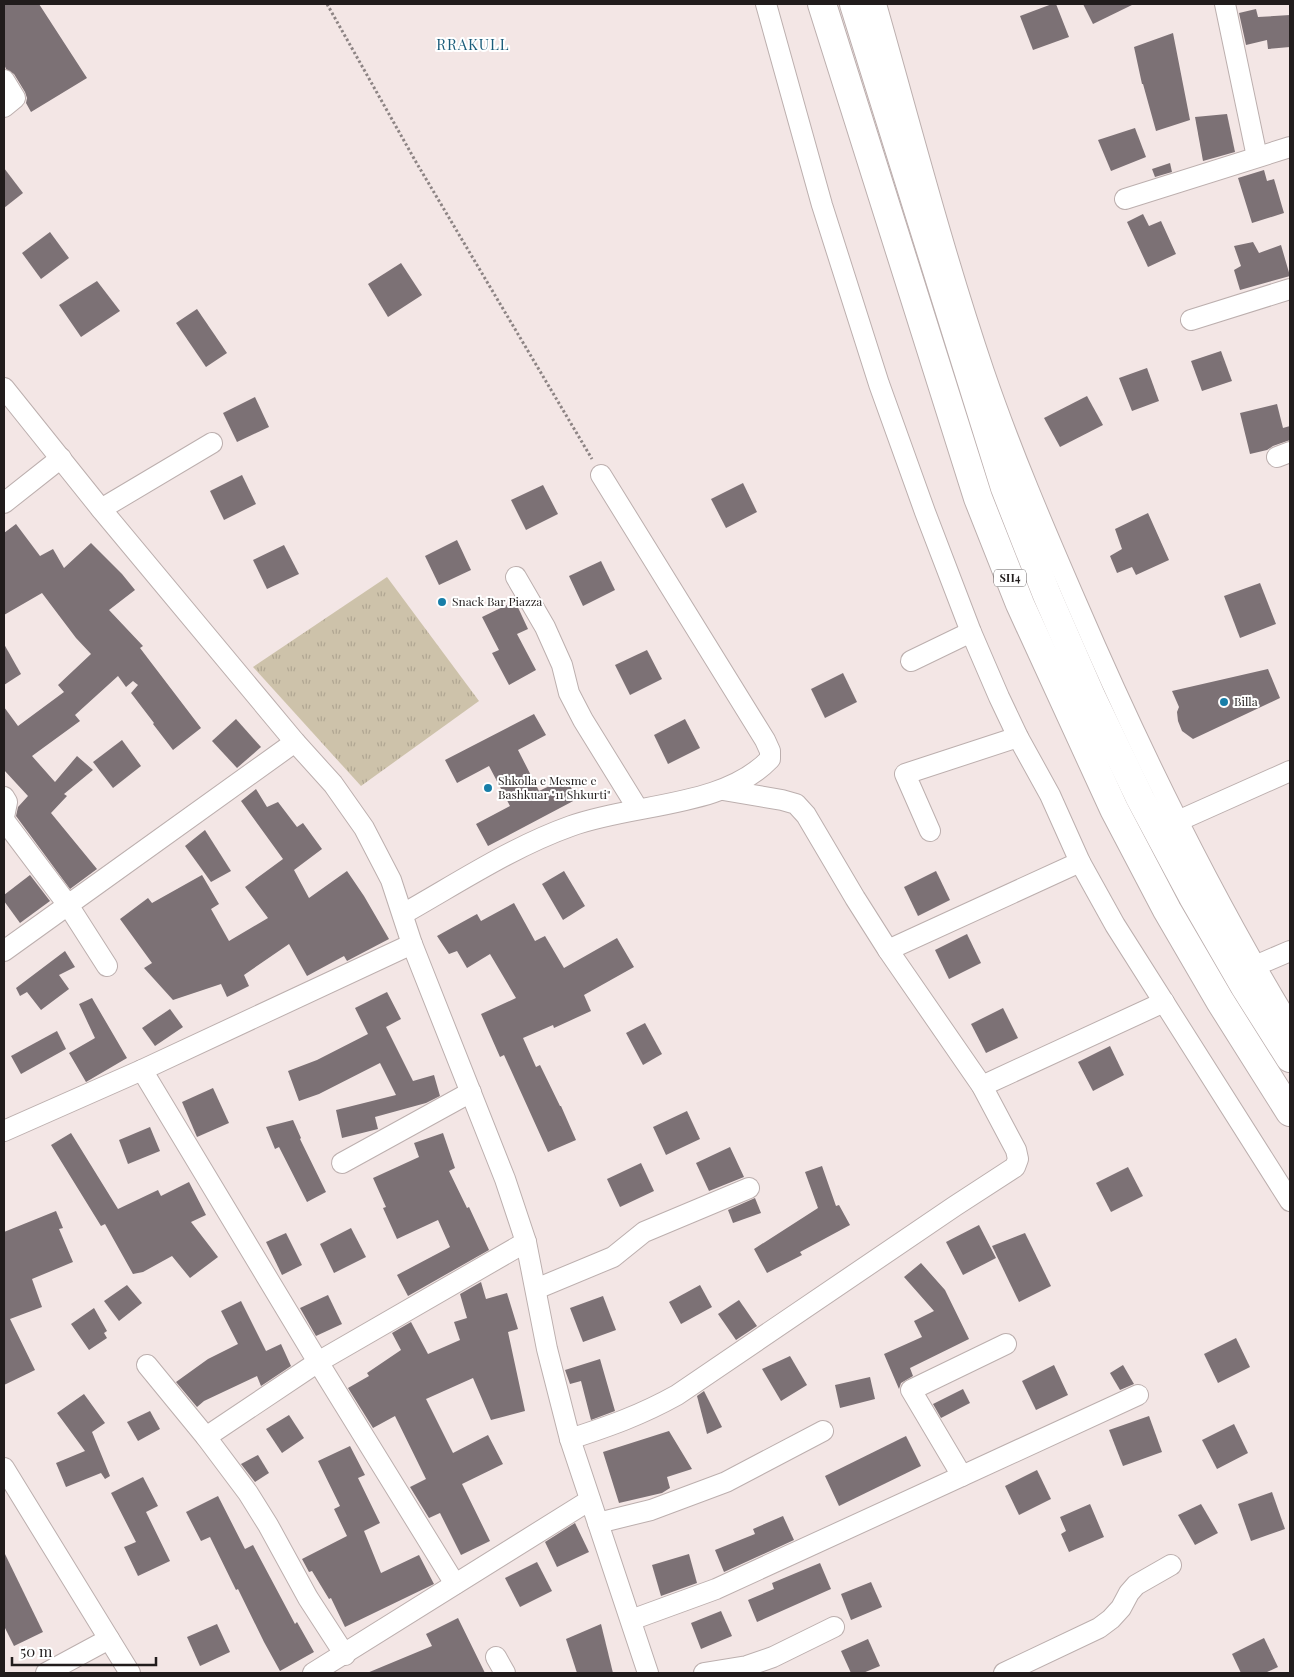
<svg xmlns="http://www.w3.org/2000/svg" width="1294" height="1677" font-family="'Playfair Display',serif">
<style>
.park{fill:url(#park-tufts)}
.building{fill:#7c7175}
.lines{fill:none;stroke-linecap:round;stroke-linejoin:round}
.minor-casing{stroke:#bcafae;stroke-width:22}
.highway-casing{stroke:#bcafae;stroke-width:30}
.path{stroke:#8d8484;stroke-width:3;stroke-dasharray:2.5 2.5;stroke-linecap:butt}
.minor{stroke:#fff;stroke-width:20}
.highway{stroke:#fff;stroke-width:28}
.poi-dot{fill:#187ea8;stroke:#fff;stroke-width:2}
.labels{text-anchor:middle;stroke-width:4;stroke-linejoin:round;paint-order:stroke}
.shield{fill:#fff;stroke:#646060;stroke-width:1}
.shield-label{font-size:11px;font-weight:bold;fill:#211c1c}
.poi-label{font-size:12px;fill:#211c1c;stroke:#fff;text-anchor:start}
.quarter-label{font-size:15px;letter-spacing:1px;fill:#1b5c7a;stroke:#fff}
</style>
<defs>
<pattern id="park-tufts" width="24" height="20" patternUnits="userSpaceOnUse" patternTransform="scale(1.25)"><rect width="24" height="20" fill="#cdc2aa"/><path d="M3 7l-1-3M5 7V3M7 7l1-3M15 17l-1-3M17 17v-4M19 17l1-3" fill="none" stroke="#b0a692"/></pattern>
</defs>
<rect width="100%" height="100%" fill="#f3e6e5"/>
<path class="park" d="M387,577L479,701L361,786L253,667Z"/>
<g class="building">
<path d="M4,4H39L87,78L31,112L26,103L27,98L25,92L14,74L6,69L4,64Z"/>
<path d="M1052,4H1056L1069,37L1033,50L1020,16Z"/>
<path d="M1083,4H1134L1093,24Z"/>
<path d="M1256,9L1258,17L1290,15V47L1268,49L1267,40L1246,45L1239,13Z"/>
<path d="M1173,33L1190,120L1156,131L1143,84H1142L1134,47Z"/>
<path d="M1227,114L1235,152L1203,161L1195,117Z"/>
<path d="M1135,128L1146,157L1111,171L1098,140Z"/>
<path d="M1170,163L1172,172L1155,177L1152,169Z"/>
<path d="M4,168L23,193L4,208Z"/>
<path d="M1264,170L1267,181L1274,179L1284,213L1252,223L1238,178Z"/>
<path d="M1143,214L1149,226L1161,221L1176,254L1148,267L1127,222Z"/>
<path d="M50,232L69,258L41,279L22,253Z"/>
<path d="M1253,242L1259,253L1281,245L1290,276L1240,290L1234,270L1241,266L1234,246Z"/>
<path d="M401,263L422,295L388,317L368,284Z"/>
<path d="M97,281L120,311L81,337L59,305Z"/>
<path d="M197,309L227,353L206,367L176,323Z"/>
<path d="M1221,351L1232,381L1202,391L1191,361Z"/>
<path d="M1147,368L1159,401L1132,411L1119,378Z"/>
<path d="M1087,396L1103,425L1060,447L1044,418Z"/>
<path d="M255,397L269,427L237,442L223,413Z"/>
<path d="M1277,404L1283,428L1290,426V440L1273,446L1267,450L1250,454L1240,413Z"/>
<path d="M242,475L256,504L224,520L210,491Z"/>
<path d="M743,483L757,512L726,528L711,499Z"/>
<path d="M543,485L558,514L526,530L511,500Z"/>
<path d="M1148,513L1169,560L1136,575L1132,567L1117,573L1110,556L1122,549L1115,529Z"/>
<path d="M16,524L40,556L53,549L64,568L91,543L122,574L135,590L109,610L143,646L140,648L201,728L173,750L153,724L154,723L131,693L138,685L133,681L126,687L118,676L75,715L80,721L32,756L55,782L77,756L93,770L64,794L67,796L51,813L97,869L70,889L16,816L18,807L28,796L4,770V707L18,726L64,692L58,685L91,654L76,638L42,593L4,615V533Z"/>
<path d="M457,540L471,570L439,585L425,556Z"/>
<path d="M284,545L299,574L267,589L253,560Z"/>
<path d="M601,561L615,590L583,606L569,576Z"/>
<path d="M1260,583L1276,624L1240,638L1224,596Z"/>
<path d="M515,601L528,629L517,634L536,670L509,685L492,653L499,650L482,617Z"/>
<path d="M4,644L21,674L4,685Z"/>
<path d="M647,650L662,679L630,695L615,665Z"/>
<path d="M1268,669L1280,698L1193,739L1182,731L1178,721L1177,712L1179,707L1172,691Z"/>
<path d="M843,673L857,702L825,718L811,689Z"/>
<path d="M534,714L546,735L518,750L539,791L566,778L577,799L488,846L476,824L510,806L489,766L457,783L445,760Z"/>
<path d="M236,719L261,747L237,768L212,741Z"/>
<path d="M685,719L700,748L668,764L654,735Z"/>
<path d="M122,740L141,766L113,788L93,762Z"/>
<path d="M256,789L267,807L278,802L297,827L303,823L322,849L294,870L309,898L347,871L364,896L389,939L347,961L344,956L307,976L289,944L244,975L249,986L227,997L221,984L173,1000L144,968L152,963L120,919L148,898L152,903L202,875L219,904L211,909L229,941L268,918L245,887L283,859L241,801Z"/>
<path d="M205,830L231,871L211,882L185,846Z"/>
<path d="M564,871L585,906L563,920L542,884Z"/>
<path d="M936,871L950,900L918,916L904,887Z"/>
<path d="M30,875L50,901L20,923L4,901V895Z"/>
<path d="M514,903L535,941L545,936L564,968L617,938L634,967L584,995L591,1011L554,1028L553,1025L523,1038L536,1067L540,1065L560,1106H561L576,1140L548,1152L504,1055L500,1057L481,1014L516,998L490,954L467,968L457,951L449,954L437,936L477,914L481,921Z"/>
<path d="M967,934L981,963L949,979L935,950Z"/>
<path d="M65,951L75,967L59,975L69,989L41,1010L27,992L20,996L16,988Z"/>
<path d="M387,992L401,1019L386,1027L413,1081L434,1075L440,1096L426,1103L375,1117L378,1129L342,1138L336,1110L396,1095L380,1063L319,1094L299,1101L288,1071L317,1060L368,1034L355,1008Z"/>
<path d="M92,998L127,1058L86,1082L69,1053L95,1038L79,1004Z"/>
<path d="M1003,1008L1018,1038L986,1053L971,1024Z"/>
<path d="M170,1009L183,1027L155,1046L142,1028Z"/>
<path d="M645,1023L662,1054L643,1065L626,1033Z"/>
<path d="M57,1031L66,1049L21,1074L11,1056Z"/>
<path d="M1110,1046L1124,1075L1093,1091L1078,1062Z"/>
<path d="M213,1088L229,1123L197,1137L182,1102Z"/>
<path d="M687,1111L700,1139L666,1155L653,1127Z"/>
<path d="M293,1120L301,1138L300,1139L326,1192L307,1202L279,1147L275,1149L266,1127Z"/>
<path d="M150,1127L160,1151L128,1164L119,1140Z"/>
<path d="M71,1133L118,1209L158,1190L161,1196L189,1182L206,1215L191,1222L218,1257L190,1278L172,1256L143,1272L133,1274L105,1224L101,1226L51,1145Z"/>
<path d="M443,1133L455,1168L449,1171L467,1208L469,1207L489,1250L408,1296L397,1275L450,1247L438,1220L397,1239L383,1208L386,1207L373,1178L419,1157L414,1143Z"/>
<path d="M730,1147L744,1177L709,1191L696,1163Z"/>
<path d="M641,1163L654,1191L620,1207L607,1179Z"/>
<path d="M822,1166L836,1206L839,1205L850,1225L800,1252L802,1255L767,1273L754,1249L818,1208L805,1172Z"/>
<path d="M1128,1167L1143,1196L1111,1212L1096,1183Z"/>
<path d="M755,1198L761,1213L733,1223L728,1210Z"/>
<path d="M56,1211L63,1228L59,1229L73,1262L32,1279L42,1307L10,1319L35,1370L4,1385V1232Z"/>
<path d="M979,1225L996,1258L963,1275L946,1242Z"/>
<path d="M351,1228L366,1257L334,1273L320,1244Z"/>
<path d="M286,1233L302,1265L282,1275L266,1242Z"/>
<path d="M1025,1233L1051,1286L1019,1302L992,1246Z"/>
<path d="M921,1263L945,1290L969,1339L910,1368L913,1376L901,1383L899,1389L884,1354L922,1337L914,1321L934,1311L904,1277Z"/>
<path d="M481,1282L486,1299L507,1293L518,1329L508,1332L525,1411L491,1420L473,1378L426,1399L453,1453L488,1435L503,1464L462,1484L490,1541L461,1555L440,1513L429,1518L410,1487L426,1479L395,1416L373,1428L348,1388L369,1376L367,1373L401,1350L392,1333L411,1322L428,1354L460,1340L454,1322L467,1318L460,1294Z"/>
<path d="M127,1285L142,1303L119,1321L104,1301Z"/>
<path d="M700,1285L712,1307L681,1324L669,1302Z"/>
<path d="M328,1295L342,1324L316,1336L300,1308Z"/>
<path d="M603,1296L616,1330L583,1342L570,1308Z"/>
<path d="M739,1300L757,1326L736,1340L718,1314Z"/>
<path d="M241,1301L266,1351L281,1344L291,1366L261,1386L257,1376L204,1401L197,1407L176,1382L208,1359L238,1344L221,1311Z"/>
<path d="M94,1308L107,1331L104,1333L107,1338L89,1350L71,1324Z"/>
<path d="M1236,1338L1250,1367L1218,1383L1204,1354Z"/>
<path d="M790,1356L807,1385L781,1401L762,1369Z"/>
<path d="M600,1359L615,1411L591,1420L581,1381L570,1384L565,1370Z"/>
<path d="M1054,1365L1068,1395L1036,1410L1022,1381Z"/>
<path d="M1123,1365L1134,1384L1120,1390L1110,1373Z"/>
<path d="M870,1377L875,1399L840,1408L835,1385Z"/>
<path d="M963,1389L970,1403L941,1418L933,1404Z"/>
<path d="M704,1391L722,1427L707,1434L697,1396Z"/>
<path d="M84,1394L105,1423L92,1432L110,1476L105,1479L101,1473L66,1487L56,1463L85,1451L57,1413Z"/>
<path d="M150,1411L160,1429L138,1441L127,1422Z"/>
<path d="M289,1415L304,1438L282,1453L266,1429Z"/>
<path d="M1149,1416L1162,1452L1123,1466L1109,1430Z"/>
<path d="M1234,1424L1248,1453L1217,1469L1202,1440Z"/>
<path d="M669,1431L692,1469L667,1477L670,1488L662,1493L619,1503L603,1452Z"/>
<path d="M906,1436L921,1466L839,1506L825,1476Z"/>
<path d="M350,1446L365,1475L358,1478L380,1523L364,1531L381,1573L419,1555L434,1584L345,1627L331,1598L329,1599L312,1571L309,1572L302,1559L347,1536L334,1509L340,1506L318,1461Z"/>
<path d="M258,1455L269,1473L255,1482L241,1464Z"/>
<path d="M1037,1470L1051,1499L1019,1515L1005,1486Z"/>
<path d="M143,1477L158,1506L146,1512L170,1561L138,1576L124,1547L136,1542L111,1493Z"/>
<path d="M1272,1492L1285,1529L1251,1541L1238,1504Z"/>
<path d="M218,1496L245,1549L253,1545L295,1624L297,1622L314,1652L280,1671L264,1642L238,1589L236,1590L210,1537L201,1541L186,1512Z"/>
<path d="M1090,1504L1104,1537L1069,1552L1061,1534L1066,1531L1060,1517Z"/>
<path d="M1201,1504L1218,1533L1195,1545L1178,1515Z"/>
<path d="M783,1516L794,1540L724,1572L715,1550L755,1534L753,1529Z"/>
<path d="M575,1523L589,1552L557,1567L545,1542Z"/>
<path d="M4,1552L43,1632L14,1646L4,1626Z"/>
<path d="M689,1554L697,1583L661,1596L652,1565Z"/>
<path d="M537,1562L552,1591L520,1607L505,1578Z"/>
<path d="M820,1563L831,1589L757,1622L748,1600L774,1589L772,1583Z"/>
<path d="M871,1582L882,1607L851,1620L841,1594Z"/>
<path d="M721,1611L732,1636L701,1649L691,1623Z"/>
<path d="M458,1618L485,1673H367L432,1646L426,1634Z"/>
<path d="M217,1624L230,1652L200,1666L187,1637Z"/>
<path d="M601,1624L613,1673H577L566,1639Z"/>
<path d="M1264,1638L1278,1667L1265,1673H1241L1232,1654Z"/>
<path d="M868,1639L880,1666L863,1673H851L841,1651Z"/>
</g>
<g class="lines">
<g class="minor-casing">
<g id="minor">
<path d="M766,4L822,205L879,384L925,512L971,632L999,697L1018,737L1050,795L1080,862L1115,925L1290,1201"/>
<path d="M876,4C911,127 943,251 984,372C1011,451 1044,528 1077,604C1139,748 1209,891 1290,1025"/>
<path d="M1225,4L1257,157"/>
<path d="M4,80L15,98L4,107"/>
<path d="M1125,199L1290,147"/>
<path d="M1191,320L1290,289"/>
<path d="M4,388L101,509L295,742L333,784L364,828L391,880L412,944L505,1179L526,1242L547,1349L570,1439L648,1673"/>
<path d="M1277,457L1290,452"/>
<path d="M4,503L61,458"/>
<path d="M101,509L212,443"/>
<path d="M516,577L545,627L562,665L569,693L583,720L638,809"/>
<path d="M911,661L971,632"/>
<path d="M4,797L7,802L4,817"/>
<path d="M4,820L68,905L295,742"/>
<path d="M1178,821L1290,771"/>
<path d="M930,831L905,774L1018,737"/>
<path d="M403,914C458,883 512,847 571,826C634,803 723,808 770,759V751L765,740L601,475"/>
<path d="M888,950L1080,862"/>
<path d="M4,951L68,905L107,966"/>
<path d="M1255,966L1290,951"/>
<path d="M142,1070L318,1362L455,1584"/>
<path d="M982,1086L1164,1002"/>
<path d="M4,1131L142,1070L412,944"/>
<path d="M342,1163L471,1092"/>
<path d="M536,1289L613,1257L644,1232L749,1188"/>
<path d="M147,1365L206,1437L248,1493L268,1525L308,1598L345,1655"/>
<path d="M206,1437L318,1362L526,1242"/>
<path d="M570,1439C610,1426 641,1415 677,1395L955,1206L1015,1167L1018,1159L1016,1150L982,1086L888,950L855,898L806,815L796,804L782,800L723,790"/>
<path d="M4,1468L130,1673"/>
<path d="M962,1476L1138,1395"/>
<path d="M598,1523L651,1510L726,1482L823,1431"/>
<path d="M631,1620L716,1589L962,1476L911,1390L1006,1344"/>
<path d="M496,1657L505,1673"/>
<path d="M46,1673L109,1639"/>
<path d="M313,1673L590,1500"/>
<path d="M704,1673L747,1666L773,1657L834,1627"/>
<path d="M1004,1673L1099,1628L1111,1619L1121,1608L1129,1593L1136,1585L1171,1565"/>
</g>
</g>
<g class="highway-casing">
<g id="highway">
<path d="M822,4L978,498L1020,604L1114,809L1167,910L1220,1001L1290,1112"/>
<path d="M854,4L1005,488L1047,595L1091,696L1140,798L1193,897L1245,987L1290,1058"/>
</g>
</g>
<path class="path" d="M327,4L416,162L592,459"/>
<use href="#minor" class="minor"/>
<use href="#highway" class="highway"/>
</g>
<g class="poi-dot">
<circle cx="442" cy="602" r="5"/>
<circle cx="1224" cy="702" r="5"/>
<circle cx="488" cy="788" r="5"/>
</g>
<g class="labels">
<rect class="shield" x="994" y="569.5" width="32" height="17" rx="4"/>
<g class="shield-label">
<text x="1010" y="582">SH4</text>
</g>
<g class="poi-label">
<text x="452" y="606">Snack Bar Piazza</text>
<text x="1234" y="706">Billa</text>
<text x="498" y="785">Shkolla e Mesme e<tspan x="498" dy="14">Bashkuar "11 Shkurti"</tspan></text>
</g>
<g class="quarter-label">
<text x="473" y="50">RRAKULL</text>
</g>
</g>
<rect width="1294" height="1677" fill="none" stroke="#211c1c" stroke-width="10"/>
<path d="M12 1657v8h144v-8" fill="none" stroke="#211c1c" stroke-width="2.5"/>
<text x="20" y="1657" font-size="15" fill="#211c1c" stroke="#ffffff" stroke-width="4" paint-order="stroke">50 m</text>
</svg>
